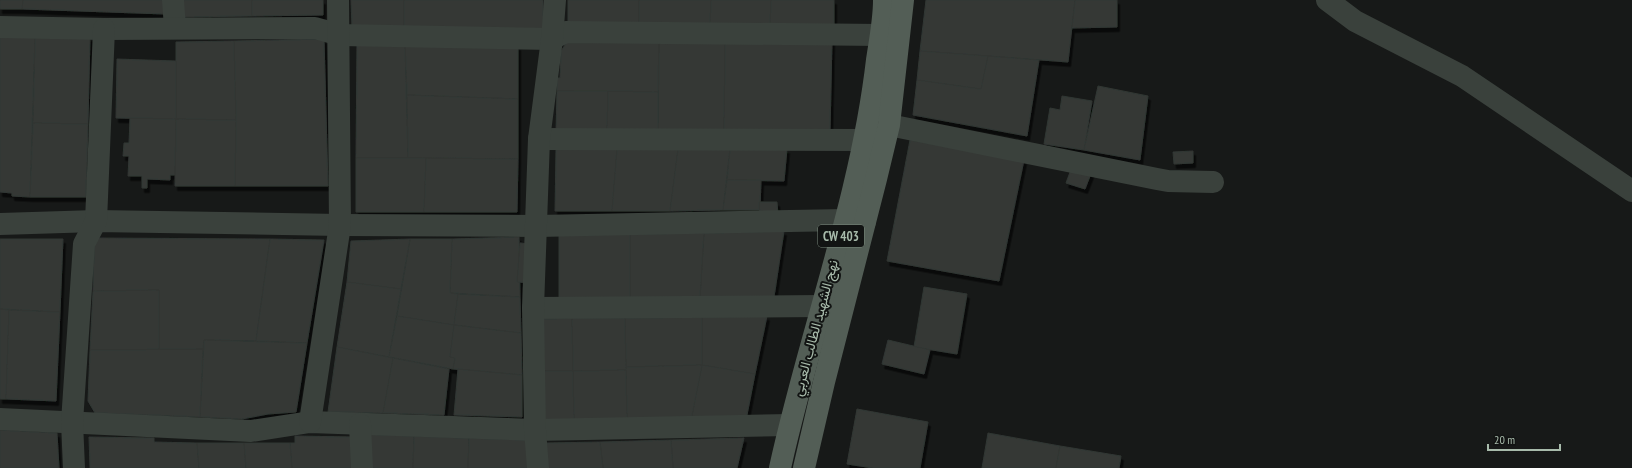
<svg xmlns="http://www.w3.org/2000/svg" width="1632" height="468" font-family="'PT Sans Narrow',Vazirmatn,sans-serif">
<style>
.building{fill:#343936;stroke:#313633;filter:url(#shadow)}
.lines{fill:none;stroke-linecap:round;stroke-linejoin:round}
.minor{stroke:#3a413c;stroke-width:22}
.primary{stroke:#535e56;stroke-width:22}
.labels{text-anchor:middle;stroke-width:4;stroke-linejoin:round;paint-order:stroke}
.shield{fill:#121413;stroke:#7b897d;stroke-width:1}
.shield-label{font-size:13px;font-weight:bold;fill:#a8bbab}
.street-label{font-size:14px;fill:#a8bbab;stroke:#121413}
</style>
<defs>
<filter id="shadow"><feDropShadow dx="2.5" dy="4.5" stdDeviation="0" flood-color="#0009"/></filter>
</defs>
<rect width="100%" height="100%" fill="#171918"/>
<g class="building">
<path d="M0,0H23L22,9H0Z"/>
<path d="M23,0H164L165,14L22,9Z"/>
<path d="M181,0H252V16L182,17Z"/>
<path d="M252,0H323V15L252,16Z"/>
<path d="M351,0H404V29L352,28Z"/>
<path d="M404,0H543L544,33L404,29Z"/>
<path d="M568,0H639V25L568,24Z"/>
<path d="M639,0H711L710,26L639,25Z"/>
<path d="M711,0H771L770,27L710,26Z"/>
<path d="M771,0H834V28L770,27Z"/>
<path d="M926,0H1075L1068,62L920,51Z"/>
<path d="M1075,0H1117V27L1072,28Z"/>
<path d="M0,36L35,37L30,197L12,196V193L0,192Z"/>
<path d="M35,37H90L88,124L33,123Z"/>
<path d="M659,38L725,39L724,132H658Z"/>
<path d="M659,38L658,92L557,91V78H560L561,51L567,42Z"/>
<path d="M324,39L328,186H235L234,41Z"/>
<path d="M725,39L832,41L830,132H724Z"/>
<path d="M234,41L236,120L176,119V42Z"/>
<path d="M357,41L405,43L408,158H356Z"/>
<path d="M405,43L518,46V99L407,95Z"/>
<path d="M920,51L988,56L981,89L917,80Z"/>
<path d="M988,56L1039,60L1027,136L913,115L917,80L981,89Z"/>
<path d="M117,59L176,61V119L116,118Z"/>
<path d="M1098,86L1148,96L1140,160L1084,150Z"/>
<path d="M557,91H608L607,132H556Z"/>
<path d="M608,91L658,92V132H607Z"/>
<path d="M407,95L518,99V159L408,158Z"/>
<path d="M1062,96L1092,101L1084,150L1044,144L1050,108L1060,110Z"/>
<path d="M130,118L176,119L175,175H170V180L147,179V188H142V176H128L129,156H123L124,143H129Z"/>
<path d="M176,119L236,120L235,186H175Z"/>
<path d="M33,123L88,124L86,197H30Z"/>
<path d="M910,140L1024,160L999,281L887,261Z"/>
<path d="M556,149H617L612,211H555Z"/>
<path d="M617,149H678L670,211H612Z"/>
<path d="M678,149H730L723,210L670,211Z"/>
<path d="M730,149H787L784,181L727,180Z"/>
<path d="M1193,151V163L1174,164L1173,152Z"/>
<path d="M356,158H426L424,212H356Z"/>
<path d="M426,158L518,159L517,212H424Z"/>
<path d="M1073,164L1092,171L1085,189L1066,183Z"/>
<path d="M727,180H761L760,210H723Z"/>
<path d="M759,202H777L778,215L760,216Z"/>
<path d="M784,231L774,297L700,298L704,233Z"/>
<path d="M704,233L700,298H630V234Z"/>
<path d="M630,234V298L559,299V235Z"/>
<path d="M519,237L520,297L450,293L452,239Z"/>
<path d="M94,238L270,239L256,341L204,340L203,349L159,350V290L93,291Z"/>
<path d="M0,239H63L60,312L0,309Z"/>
<path d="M270,239L324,240L307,343L256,341Z"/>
<path d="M410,239H452L450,293L458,294L454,325L397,316Z"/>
<path d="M410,239L401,289L347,282L351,241Z"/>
<path d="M520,243L538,245L535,283L517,282Z"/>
<path d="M347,282L401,289L389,357L337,347Z"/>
<path d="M924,287L967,294L957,354L914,347Z"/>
<path d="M159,290V350H90L93,291Z"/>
<path d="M458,294L520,297L521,333L454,325Z"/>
<path d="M0,309L9,310L6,399H0Z"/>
<path d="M9,310L60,312L56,401L6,399Z"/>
<path d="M397,316L454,325L450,357L455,358L453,369L389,357Z"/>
<path d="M767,316L755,374L702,365V317Z"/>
<path d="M702,317V365L626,367L625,318Z"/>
<path d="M572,318L573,371H543V319Z"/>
<path d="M572,318H625L626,370L573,371Z"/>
<path d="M454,325L521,333L522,375L453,369L455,358L450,357Z"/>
<path d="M204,340L307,343L296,412L268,414L242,419L200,417Z"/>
<path d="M888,340L930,350L924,374L882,364Z"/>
<path d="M337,347L393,358L383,413L328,412Z"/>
<path d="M203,349L200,417L95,413L88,401L90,350Z"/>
<path d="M393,358L449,369L444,415L383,413Z"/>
<path d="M702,365L755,374L746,420L691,421Z"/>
<path d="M702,365L691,421L627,422L626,367Z"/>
<path d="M458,369L522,375V417L454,415Z"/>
<path d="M626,370L627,422L574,423L573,371Z"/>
<path d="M543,371H573L574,423H543Z"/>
<path d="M857,409L928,422L920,468H873L847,464Z"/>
<path d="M0,430L57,433L59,468H0Z"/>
<path d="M988,433L1060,446L1056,468H982Z"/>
<path d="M365,434L414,436L413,468H367Z"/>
<path d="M295,436L355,437L356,468H292L290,443H295Z"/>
<path d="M414,436L469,438L468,468H413Z"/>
<path d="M89,437L154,438V442L197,443L199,468H90Z"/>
<path d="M469,438L530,440L531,468H468Z"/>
<path d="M744,438L737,468H673L671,440Z"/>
<path d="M671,440L673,468H603L600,442Z"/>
<path d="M600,442L603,468H547L546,443Z"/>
<path d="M197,443H244L246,468H199Z"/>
<path d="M244,443H290L292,468H246Z"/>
<path d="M1060,446L1121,456L1119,468H1056Z"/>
</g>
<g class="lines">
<g class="minor">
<path d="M173,0L175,28"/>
<path d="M1327,0L1355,21L1462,76L1632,191"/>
<path d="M0,27L104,29L315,28L340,35L552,39L566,32L880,35"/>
<path d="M889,125L1157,179L1168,181L1213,182"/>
<path d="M539,139L865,140"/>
<path d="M0,224L96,221L340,225L537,226L845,220L865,222"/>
<path d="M533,308L821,306"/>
<path d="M0,419L251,431L310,422L535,430L789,425"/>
<path d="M310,422L340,225L338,0"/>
<path d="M360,424L362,468"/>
<path d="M74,468L72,422L84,244L96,221L104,29"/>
<path d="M538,468L535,430L533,308L539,139L552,39L555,0"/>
</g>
<g class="primary">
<path d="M780,468C810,331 861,199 877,60C880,40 884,20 884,0"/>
<path d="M804,468L824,382L876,179L889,125L903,0"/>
</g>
</g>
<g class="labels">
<rect class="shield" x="818" y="225" width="46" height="22" rx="3"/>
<g class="shield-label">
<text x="841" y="241">CW 403</text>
</g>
<g class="street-label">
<text transform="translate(815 328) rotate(-75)" y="5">نهج الشهيد الطالب العربي</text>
</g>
</g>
<path d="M1488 444v6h72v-6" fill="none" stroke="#a8bbab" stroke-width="2"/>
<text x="1494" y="444" font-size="12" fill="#a8bbab" stroke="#121413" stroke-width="3" paint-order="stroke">20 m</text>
</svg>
